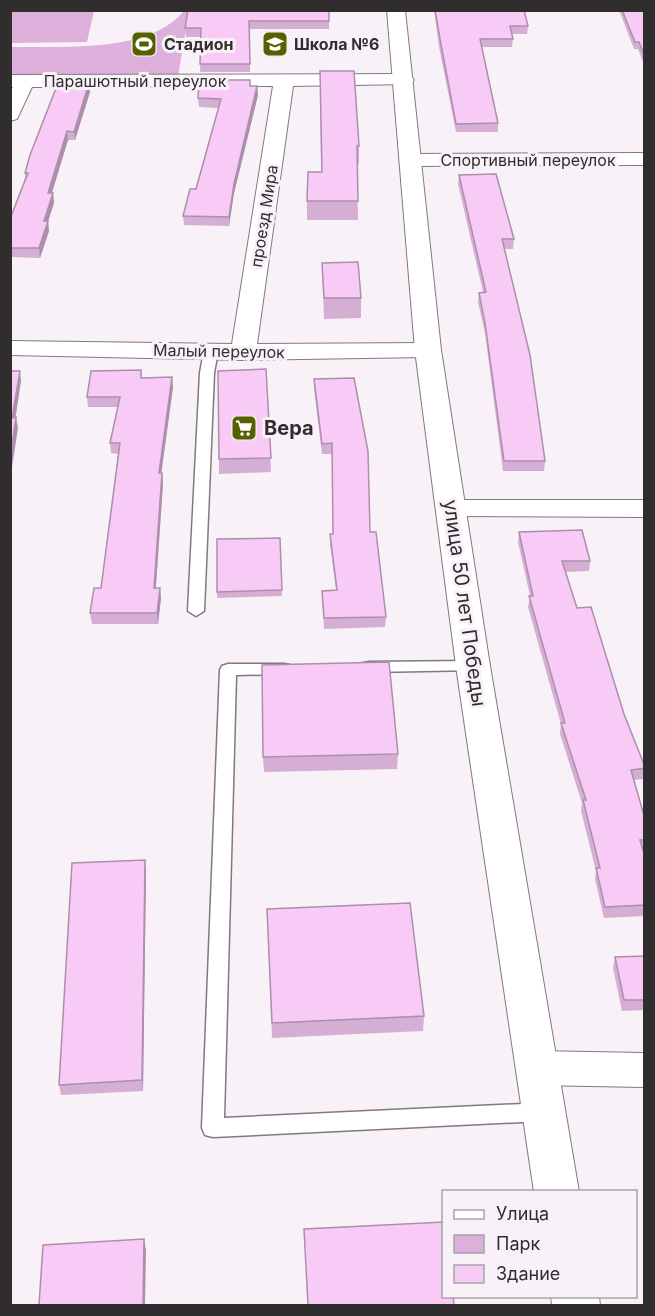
<svg xmlns="http://www.w3.org/2000/svg" width="655" height="1316" font-family="Inter,sans-serif">
<style>
.green{fill:#dcb0da}
.lines{fill:none;stroke-linecap:round;stroke-linejoin:round}
.lane-casing{stroke:#80797f;stroke-width:3}
.street-casing{stroke:#80797f;stroke-width:2}
.secondary-casing{stroke:#80797f;stroke-width:2}
.lane{fill:#fff;fill-rule:evenodd}
.street{fill:#fff;fill-rule:evenodd}
.secondary{fill:#fff;fill-rule:evenodd}
.wall{fill:#d4afd3}
.shaded-wall{fill:#ad8eac}
.building{fill:#f7cbf5;stroke:#ad8eac;stroke-width:1.5}
.labels{text-anchor:middle;stroke-width:6;stroke-linejoin:round;paint-order:stroke}
.far-poi-label{font-size:16px;font-weight:bold;fill:#302d2f;stroke:#f9f1f8;text-anchor:start}
.far-street-label{font-size:16px;fill:#302d2f;stroke:#f9f1f8}
.poi-label{font-size:20px;font-weight:bold;fill:#302d2f;stroke:#f9f1f8;text-anchor:start}
.street-label{font-size:20px;fill:#302d2f;stroke:#f9f1f8}
</style>
<rect width="100%" height="100%" fill="#f9f1f8"/>
<g class="green">
<path d="M10,11L11,10L94,11L87,42L11,43Z"/>
<path d="M184,11H189L178,76L11,77L10,47C62,46 148,54 184,11Z"/>
</g>
<g class="lines">
<g class="lane-casing">
<g id="lane">
<path d="M211,347L218,351L214,373L204,611L196,616L188,611L200,373L204,351Z"/>
<path d="M473,661L479,662L481,666L479,670L369,672L363,671L361,667L363,663L369,662Z"/>
<path d="M228,664H284L290,665L292,669L290,673L284,674L236,675L224,1118L543,1103L551,1105L554,1112L551,1119L543,1121L213,1137L205,1135L202,1128L220,670L222,666Z"/>
</g>
</g>
<g class="street-casing">
<g id="street">
<path d="M404,74L411,76L414,80L411,84L293,86L257,344L428,343L437,345L440,350L437,355L428,357L243,360L10,355V341L232,344L273,86L32,87L17,119L10,121V92L13,87H10V75Z"/>
<path d="M644,153V165L411,166L404,164L401,160L404,156L411,154Z"/>
<path d="M451,500H644V517L451,516L441,514L437,508L441,502Z"/>
<path d="M536,1051L644,1053V1087L536,1085L522,1080L516,1068L522,1056Z"/>
</g>
</g>
<g class="secondary-casing">
<g id="secondary">
<path d="M387,10H405L441,350L490,666L579,1192H534L456,666L415,350Z"/>
<path d="M551,1296H599L600,1306H552Z"/>
</g>
</g>
<use href="#lane" class="lane"/>
<use href="#street" class="street"/>
<use href="#secondary" class="secondary"/>
</g>
<g class="wall">
<path d="M329,10V29H250V72H200L201,37H186L185,28Z"/>
<path d="M434,10H524L528,26L527,34H512L513,39L512,47H482L498,123V132H456L439,47Z"/>
<path d="M619,10H645V67L638,49H634Z"/>
<path d="M320,71L359,146V164H357L358,220H307V201L321,172Z"/>
<path d="M89,83L90,92L75,140H68L52,193H53L54,203L48,221L49,231L40,258L10,257V219L25,178V173Z"/>
<path d="M250,86H257L258,95L234,193L229,226L184,225L183,216L196,189L218,108L199,107L198,98Z"/>
<path d="M459,175L514,239L513,249H504L545,461L544,471H503L485,333L478,302L479,293L483,292L458,184Z"/>
<path d="M322,263L361,298V318L324,319Z"/>
<path d="M266,369L271,472L219,474V459Z"/>
<path d="M141,370L142,378L172,377L173,387L161,473H162L163,483L156,588H160L161,598L158,624H92L90,613L101,588L118,454L111,453L110,443L118,407H88L87,397Z"/>
<path d="M314,379L370,532L386,617L385,627L324,629L322,591L336,590L330,544V534H333L332,454H322L314,389Z"/>
<path d="M519,532L590,561L589,571L566,572L577,608L624,714L645,767L643,779L634,780L645,819V851H643L645,857V916L604,918L595,879L596,871L581,811L582,803L560,734L561,724L528,607L530,596L518,542Z"/>
<path d="M280,538L282,596L217,598V592Z"/>
<path d="M398,754L397,769L264,772L263,757Z"/>
<path d="M146,871L143,1091L61,1095L59,1085Z"/>
<path d="M267,909L424,1016L423,1031L272,1038Z"/>
<path d="M645,956V1010L622,1011L613,968L615,957Z"/>
</g>
<g class="shaded-wall">
<path d="M89,83L90,92L75,140L74,132Z"/>
<path d="M257,86L258,95L234,193L229,226V217L234,184Z"/>
<path d="M67,131L68,140L49,202L48,193Z"/>
<path d="M53,193L54,203L45,231L44,221Z"/>
<path d="M48,221L49,231L40,258L39,248Z"/>
<path d="M20,371L21,381L14,428L12,418Z"/>
<path d="M172,377L173,387L160,483L159,473Z"/>
<path d="M16,417L18,428L10,480V459Z"/>
<path d="M162,473L163,483L155,598L154,588Z"/>
<path d="M160,588L161,598L158,624L157,613Z"/>
<path d="M145,860L146,871L143,1091L142,1080Z"/>
<path d="M144,1239L146,1250L145,1305H143Z"/>
</g>
<g class="building">
<path d="M188,10H329V21H249L250,64H200L201,28H185Z"/>
<path d="M435,10H524L528,26H510L513,39H480L498,123L456,124L440,39Z"/>
<path d="M622,10H645V57L639,42H635Z"/>
<path d="M320,71H354L359,146H357L358,201H307L308,172H322Z"/>
<path d="M199,80H250V86H257L234,184L229,217L183,216L190,189H196L221,99L198,98Z"/>
<path d="M58,83H89L74,132L67,131L48,193H53L44,221H48L39,248H10V219L28,173H25L30,155Z"/>
<path d="M496,174L514,239H502L530,355L545,461H504L485,323L479,293L486,292L459,175Z"/>
<path d="M358,262L361,298H324L322,263Z"/>
<path d="M266,369L271,458L219,459L218,371Z"/>
<path d="M141,370V378L172,377L159,473H162L154,588H160L157,613H90L94,588H101L120,443H110L120,397H87L91,371Z"/>
<path d="M10,371H20L12,418L16,417L10,459Z"/>
<path d="M354,378L368,451L370,532H376L386,617L324,618L322,591L337,590L330,534H333L332,443L322,444L314,379Z"/>
<path d="M582,530L590,561H562L577,608L591,607L624,714L645,767V768L631,770L645,819V840H640L645,857V905L605,907L596,868H600L583,800H586L561,723H565L529,596H533L519,532Z"/>
<path d="M280,538L282,590L217,592V539Z"/>
<path d="M389,662L398,754L263,757L262,665Z"/>
<path d="M145,860L142,1080L59,1085L72,863Z"/>
<path d="M410,903L424,1016L272,1023L267,909Z"/>
<path d="M645,956V1000H624L615,957Z"/>
<path d="M444,1222V1296H453L454,1305H308L304,1229Z"/>
<path d="M144,1239L143,1305H39L43,1245Z"/>
</g>
<defs>
<g id="stadium-square" transform="scale(1.35)"><rect x="-9" y="-9" width="18" height="18" rx="4" fill="#556101" stroke="#f9f1f8"/><path d="M0-5a6.5 5 0 1 0 0 10a6.5 5 0 1 0 0-10ZM-3.5-1.8h7v3.6h-7Z" fill="#fff"/></g>
<g id="school-square" transform="scale(1.35)"><rect x="-9" y="-9" width="18" height="18" rx="4" fill="#556101" stroke="#f9f1f8"/><path d="M0-5L7-2L0 1L-7-2ZM-4 1L0 2.5L4 1V4Q0 6-4 4Z" fill="#fff"/></g>
<g id="supermarket-square" transform="scale(1.35)"><rect x="-9" y="-9" width="18" height="18" rx="4" fill="#556101" stroke="#f9f1f8"/><path d="M-6-5.5h2.5l.6 2H6L4.5 2H-2.5L-4.4-4H-6ZM-1.5 3.2a1.3 1.3 0 1 0 .1 0ZM3 3.2a1.3 1.3 0 1 0 .1 0Z" fill="#fff"/></g>
</defs>
<g fill-rule="evenodd">
<use href="#stadium-square" x="144" y="44"/>
<use href="#school-square" x="275" y="44"/>
<use href="#supermarket-square" x="244" y="428"/>
</g>
<g class="labels">
<g class="far-poi-label">
<text x="164" y="50">Стадион</text>
<text x="294" y="50">Школа №6</text>
</g>
<g class="far-street-label">
<text x="135" y="87">Парашютный переулок</text>
<text x="528" y="166">Спортивный переулок</text>
<text transform="translate(264 216) rotate(-81)" y="6">проезд Мира</text>
<text transform="translate(219 351) rotate(1)" y="6">Малый переулок</text>
</g>
<g class="poi-label">
<text x="264" y="435">Вера</text>
</g>
<g class="street-label">
<text transform="translate(465 603) rotate(82)" y="7">улица 50 лет Победы</text>
</g>
</g>
<rect width="655" height="1316" fill="none" stroke="#302d2f" stroke-width="24"/>
<rect x="442" y="1190" width="195" height="108" fill="#f9f1f8" stroke="#a9a3a8" stroke-width="1.5"/>
<rect x="454" y="1210" width="30" height="9" fill="#ffffff" stroke="#a9a3a8" stroke-width="1.5"/>
<text x="496" y="1220" font-size="18" fill="#302d2f">Улица</text>
<rect x="454" y="1235" width="30" height="18" fill="#dcb0da" stroke="#a9a3a8" stroke-width="1.5"/>
<text x="496" y="1250" font-size="18" fill="#302d2f">Парк</text>
<rect x="454" y="1265" width="30" height="18" fill="#f7cbf5" stroke="#a9a3a8" stroke-width="1.5"/>
<text x="496" y="1280" font-size="18" fill="#302d2f">Здание</text>
</svg>
